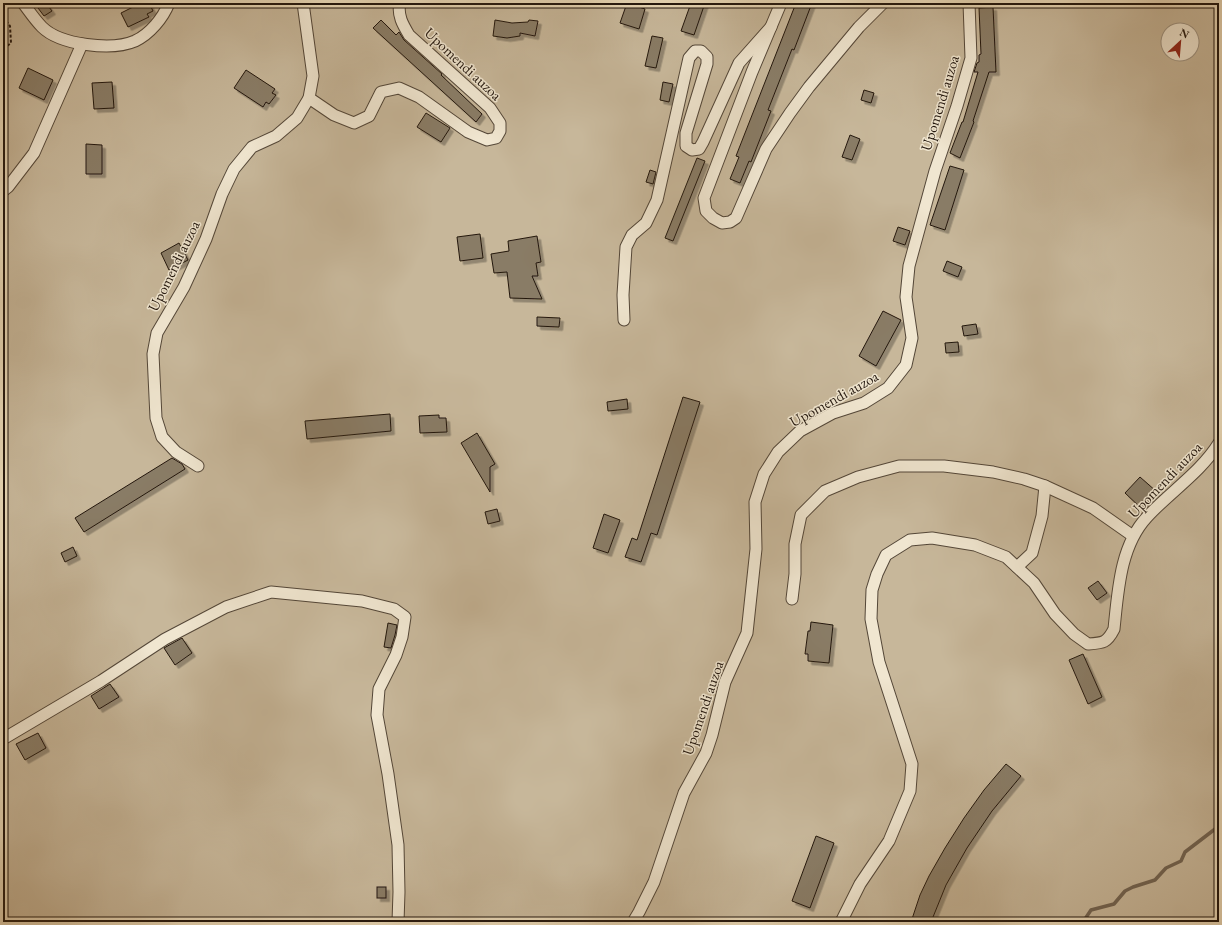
<svg xmlns="http://www.w3.org/2000/svg" width="1222" height="925" font-family="'EB Garamond',serif">
<style>
.green{fill:#c7b79a;stroke:#756754;fill-rule:evenodd}
.lines{fill:none;stroke-linecap:round;stroke-linejoin:round}
.stream{stroke:#716351;stroke-width:3.5}
.building{fill:#897b66;stroke:#23170e;filter:url(#shadow)}
.minor-casing{stroke:#544738;stroke-width:13}
.path{stroke:#23170e;stroke-width:2;stroke-dasharray:3 2;stroke-linecap:butt}
.minor{stroke:#f0e6d0;stroke-width:11}
.labels{text-anchor:middle;stroke-width:3;stroke-linejoin:round;paint-order:stroke}
.street-label{font-size:15px;fill:#23170e;stroke:#f0e6d0}
</style>
<defs>
<filter id="shadow"><feDropShadow dx="3.5" dy="3.5" stdDeviation="0" flood-color="#0004"/></filter>
</defs>
<rect width="100%" height="100%" fill="#e8d8b7"/>
<filter id="stains"><feTurbulence type="fractalNoise" baseFrequency=".005" numOctaves="4"/><feColorMatrix values="0 0 0 0 .2 0 0 0 0 .09 0 0 0 0 .02 0 0 0 .5 -.17"/></filter>
<radialGradient id="worn" r=".72"><stop offset=".6" stop-color="#630" stop-opacity="0"/><stop offset="1" stop-color="#630" stop-opacity=".3"/></radialGradient>
<path class="green" d="M3,3H1219V922H3V85L5,61L3,57ZM1168,30H1192V54H1168Z"/>
<g class="lines">
<path class="stream" d="M1083,922L1091,910L1114,904L1125,891L1133,887L1155,880L1166,868L1181,861L1185,852L1219,826"/>
</g>
<g class="building">
<path d="M44,3H46L52,11L44,16L38,8Z"/>
<path d="M141,3H149L153,11L147,14L149,17L128,27L121,13Z"/>
<path d="M627,3L645,9L639,29L620,23Z"/>
<path d="M691,3H705L694,35L681,31Z"/>
<path d="M796,3H812L794,50L792,49L768,110L771,111L751,162L749,161L740,183L730,179L739,157L736,156Z"/>
<path d="M993,7L996,72H989L973,121L974,122L960,158L950,153L962,122H963L978,72H974L977,63L979,62V55L981,54L979,8Z"/>
<path d="M381,20L396,35L399,32L404,40L442,74L441,75L482,114L476,122L373,28Z"/>
<path d="M495,20L512,23L528,22L529,20L538,21L535,36L520,33V36L507,38L493,36Z"/>
<path d="M652,36L663,38L656,68L645,66Z"/>
<path d="M28,68L53,80L44,100L19,88Z"/>
<path d="M246,70L275,89L272,93L276,95L269,104L266,102L263,107L234,88Z"/>
<path d="M112,82L114,108L94,109L92,83Z"/>
<path d="M663,82L673,84L669,102L660,100Z"/>
<path d="M864,90L874,93L871,103L861,100Z"/>
<path d="M426,113L450,128L441,142L417,127Z"/>
<path d="M850,135L860,139L852,160L842,157Z"/>
<path d="M86,144L102,145V174H86Z"/>
<path d="M697,158L705,161L673,241L665,238Z"/>
<path d="M950,166L964,170L945,230L930,225Z"/>
<path d="M650,170L656,172L653,184L646,182Z"/>
<path d="M898,227L910,231L905,245L893,241Z"/>
<path d="M480,234L483,258L460,261L457,237Z"/>
<path d="M537,236L541,262L536,263L538,276H532L542,299L510,298L507,272L494,273L491,254L509,251L508,241Z"/>
<path d="M179,243L188,260L169,270L161,253Z"/>
<path d="M947,261L962,267L958,277L943,271Z"/>
<path d="M883,311L901,320L876,366L859,356Z"/>
<path d="M537,317L560,318L559,327L537,326Z"/>
<path d="M976,324L978,334L964,336L962,326Z"/>
<path d="M958,342L959,352L946,353L945,343Z"/>
<path d="M683,397L700,402L657,535L651,533L641,562L625,557L632,538L637,540Z"/>
<path d="M627,399L628,409L608,411L607,402Z"/>
<path d="M390,414L391,431L307,439L305,421Z"/>
<path d="M439,415V418H446L447,432L420,433L419,416Z"/>
<path d="M477,433L495,464L490,467V492L461,443Z"/>
<path d="M172,458L182,464L185,469L84,532L75,518Z"/>
<path d="M1140,477L1157,492L1142,509L1125,493Z"/>
<path d="M497,509L500,521L488,524L485,512Z"/>
<path d="M604,514L620,520L608,553L593,548Z"/>
<path d="M73,547L77,556L65,562L61,553Z"/>
<path d="M1098,581L1107,593L1097,600L1088,588Z"/>
<path d="M811,622L833,625L829,663L808,661V654H805L808,631H810Z"/>
<path d="M388,623L397,625L395,635L391,648L384,647Z"/>
<path d="M182,638L192,653L175,665L164,648Z"/>
<path d="M1083,654L1102,697L1088,704L1069,660Z"/>
<path d="M110,684L119,697L99,709L91,696Z"/>
<path d="M38,733L46,748L25,760L16,744Z"/>
<path d="M1006,764L1021,776L992,811L967,848L946,885L931,922H911L920,895L929,876L945,848L964,818L984,790Z"/>
<path d="M816,836L834,843L810,908L792,901Z"/>
<rect x="377" y="887" width="9" height="11"/>
</g>
<g class="lines">
<g class="minor-casing">
<g id="minor">
<path d="M23,3C29,11 35,20 42,27C60,45 112,51 135,41C150,34 163,18 169,3"/>
<path d="M781,3L752,72L704,198L706,211L713,218L722,223L730,222L736,218L766,149L790,113L809,87L859,27L883,3"/>
<path d="M309,98L334,115L354,123L369,116L381,92L399,88L419,97L468,132L487,140L496,138L500,131V123L490,108L409,35C403,25 397,15 400,3"/>
<path d="M3,191L8,187L34,153L82,44"/>
<path d="M624,320L623,295L626,247L632,235L646,223L657,200L689,58L695,51H701L707,57V64L686,133V146L692,150L699,149L703,142L739,63L771,27"/>
<path d="M198,466L176,452L162,437L156,418L153,354L157,333L184,287L206,239L222,194L234,169L252,147L276,136L297,118L309,98L313,76L303,3"/>
<path d="M1017,567L1032,553L1042,516L1045,486"/>
<path d="M792,599L795,574V544L801,515L825,491L858,477L899,466H944L993,472L1024,479L1045,486L1093,508L1133,536"/>
<path d="M3,739L101,681L165,639L226,607L271,592L362,601L394,609L405,617L402,637L396,655L379,689L377,715L388,774L398,845L399,892L398,922"/>
<path d="M633,922L639,912L654,882L684,793L706,753L712,735L725,682L747,633L756,549L755,502L764,474L778,452L800,431L833,413L864,403L888,388L906,365L912,338L906,297L909,266L935,171L957,106L971,58L969,3"/>
<path d="M841,922L860,884L889,841L910,791L912,764L879,662L871,619L872,590L877,574L886,555L910,540L932,538L975,545L1006,557L1034,583L1055,614L1074,634L1088,644C1103,643 1107,643 1114,629C1118,591 1120,546 1147,517C1170,492 1201,472 1219,443"/>
</g>
</g>
<path class="path" d="M3,17L10,26L11,43L3,49"/>
<use href="#minor" class="minor"/>
</g>
<g class="labels">
<g class="street-label">
<text transform="translate(463 64) rotate(43)" y="5">Upomendi auzoa</text>
<text transform="translate(940 103) rotate(-73)" y="5">Upomendi auzoa</text>
<text transform="translate(174 266) rotate(-64)" y="5">Upomendi auzoa</text>
<text transform="translate(834 399) rotate(-29)" y="5">Upomendi auzoa</text>
<text transform="translate(1165 480) rotate(-46)" y="5">Upomendi auzoa</text>
<text transform="translate(703 708) rotate(-71)" y="5">Upomendi auzoa</text>
</g>
</g>
<rect width="1222" height="925" fill="none" stroke="#e8d8b7" stroke-width="16"/>
<rect x="4" y="4" width="1214" height="917" fill="none" stroke="#23170e" stroke-width="2"/>
<rect x="8" y="8" width="1206" height="909" fill="none" stroke="#23170e"/>
<g transform="translate(1180 42) rotate(26)"><circle r="19" fill="#f0e6d0" stroke="#9e9382"/>
<path d="M0-3L7 15L0 10L-7 15Z" fill="#8f2418"/>
<text y="-6" font-size="11" font-weight="bold" text-anchor="middle" fill="#23170e">N</text>
</g>
<rect width="100%" height="100%" filter="url(#stains)"/>
<rect width="100%" height="100%" fill="url(#worn)"/>
</svg>
